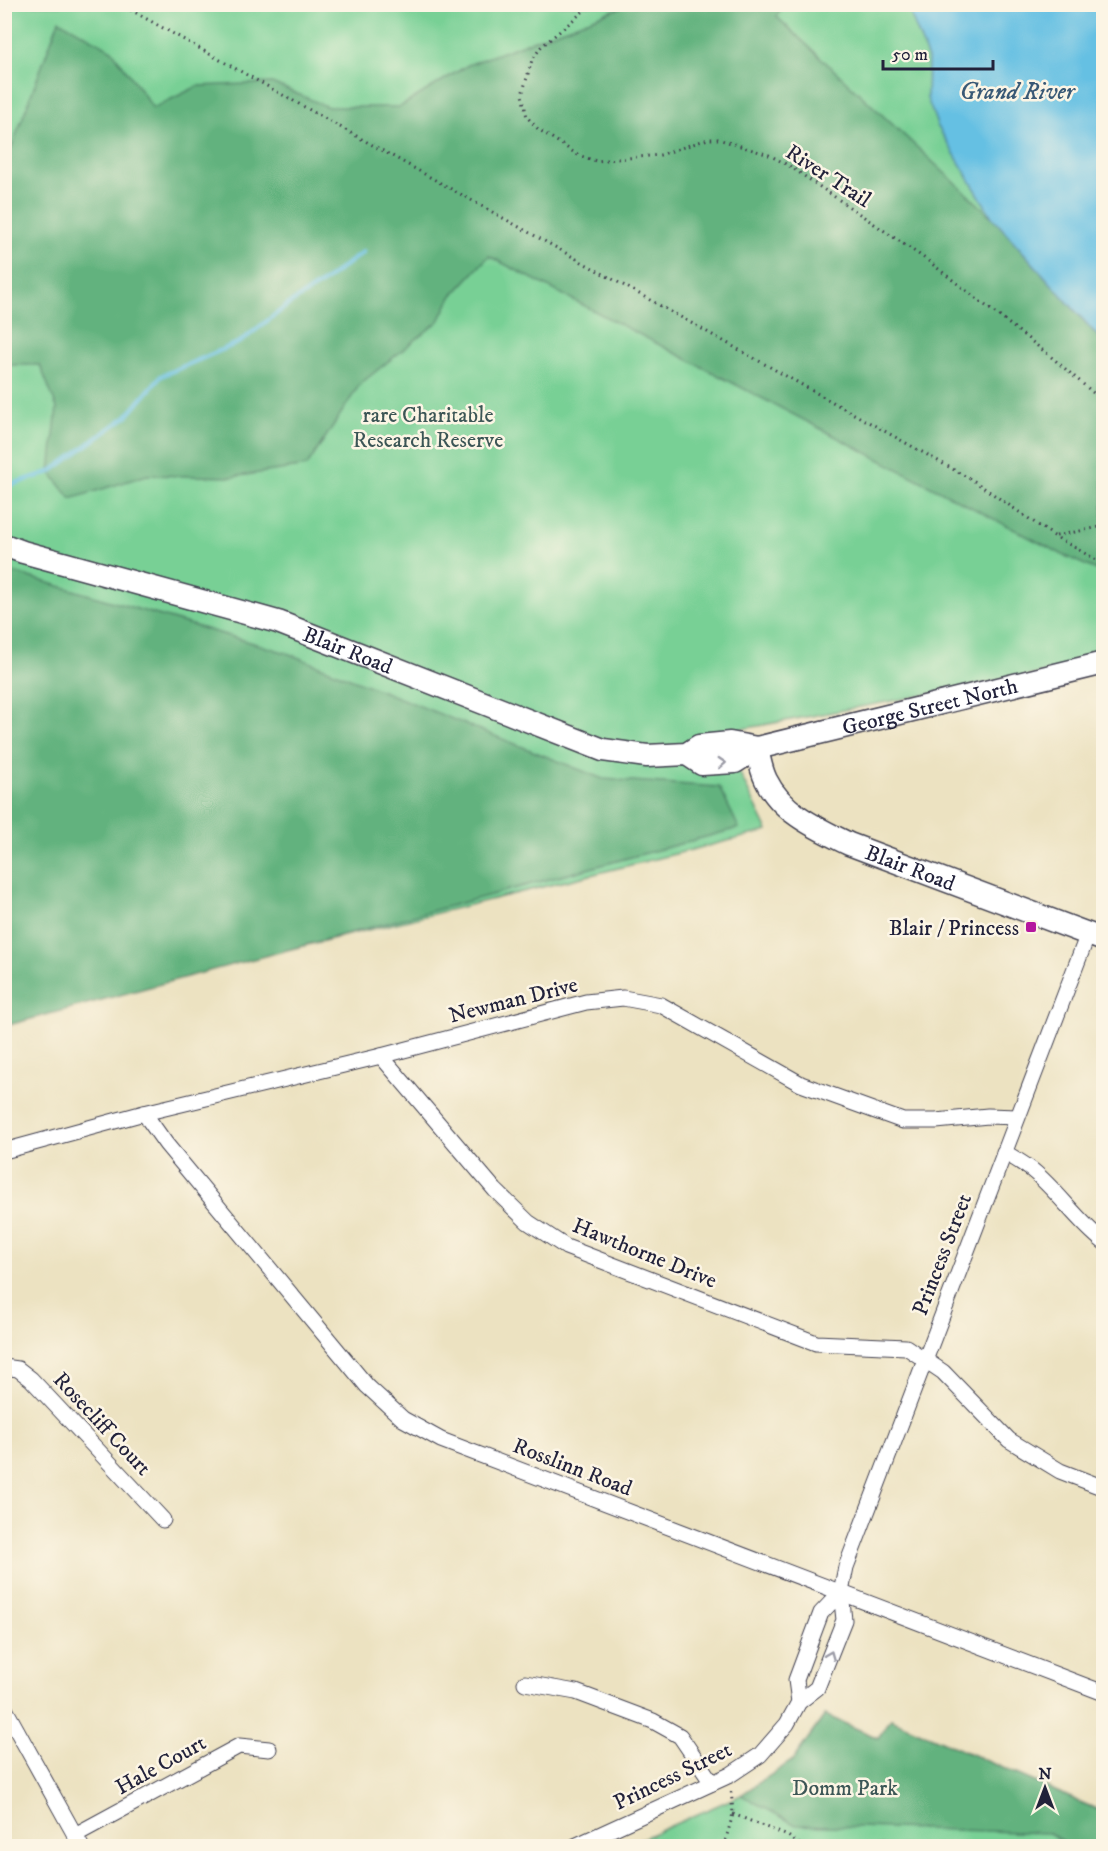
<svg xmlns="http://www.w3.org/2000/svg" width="1108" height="1851" font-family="'IM FELL DW Pica',serif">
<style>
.green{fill:#78d095;stroke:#4d7968;stroke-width:1.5}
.forest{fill:#62b27e;stroke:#426a5c;stroke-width:1.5}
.water{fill:#65c0e3;stroke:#44718f;stroke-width:1.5}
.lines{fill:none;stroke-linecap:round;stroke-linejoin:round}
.stream{stroke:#65c0e3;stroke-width:4.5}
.street-casing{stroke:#403f4f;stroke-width:17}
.secondary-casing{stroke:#403f4f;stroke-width:25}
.path{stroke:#403f4f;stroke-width:3;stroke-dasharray:1.5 4.5;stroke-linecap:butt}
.street{stroke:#fff;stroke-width:15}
.secondary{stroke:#fff;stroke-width:22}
.oneway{stroke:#9c9ca7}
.poi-dot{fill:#b5179e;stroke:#fcf5e5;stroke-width:2}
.labels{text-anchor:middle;stroke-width:5;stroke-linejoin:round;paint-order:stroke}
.street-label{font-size:22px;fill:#22223b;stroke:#fcf5e5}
.park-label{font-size:22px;fill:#3c5656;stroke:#fcf5e5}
.poi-label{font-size:22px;fill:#22223b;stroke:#fcf5e5;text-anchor:end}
.water-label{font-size:24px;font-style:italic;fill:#395976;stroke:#fcf5e5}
</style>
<rect width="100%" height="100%" fill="#fcf5e5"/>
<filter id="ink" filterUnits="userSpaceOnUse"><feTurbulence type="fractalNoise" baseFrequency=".0167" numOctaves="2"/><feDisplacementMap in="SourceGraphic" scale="12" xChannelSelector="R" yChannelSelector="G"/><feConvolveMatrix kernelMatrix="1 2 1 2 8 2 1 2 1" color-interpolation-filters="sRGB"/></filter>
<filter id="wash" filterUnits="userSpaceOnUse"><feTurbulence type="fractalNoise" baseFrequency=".008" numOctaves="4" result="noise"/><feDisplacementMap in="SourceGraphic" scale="24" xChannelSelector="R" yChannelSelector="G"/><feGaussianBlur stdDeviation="1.35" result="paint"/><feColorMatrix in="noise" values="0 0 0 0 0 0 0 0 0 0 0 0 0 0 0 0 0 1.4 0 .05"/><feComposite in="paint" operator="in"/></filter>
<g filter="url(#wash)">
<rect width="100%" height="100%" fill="#ece2c1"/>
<g class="green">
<path d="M4,5H970L1056,294L1103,335V662L720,733L768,831L5,1020Z"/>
<path d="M825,1715L878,1738L891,1719L1103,1812V1846H625L741,1795L793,1760Z"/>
</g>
<g class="forest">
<path d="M624,5H782L777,17L992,217L1103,342V573L1063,555L489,256L451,297L439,321L360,384L307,466L232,477L147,475L71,499L50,472L57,408L40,365H5L4,158L11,149L59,20L112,50L153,108L198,86L272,83L328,107H400L468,65L622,7Z"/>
<path d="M5,570L287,653L603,779L719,787L739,828L5,1026Z"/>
<path d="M825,1715L878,1738L891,1719L1103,1812V1846H1071L1049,1833L796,1825L741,1795L793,1760Z"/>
</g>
<path class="water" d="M905,5H1103V342L992,217L938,127L927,98L928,59L910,13Z"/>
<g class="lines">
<path class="stream" d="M4,487L50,472L127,416L161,376L240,342L289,304L322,283L363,252"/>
</g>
</g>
<g filter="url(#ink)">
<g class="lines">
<g class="street-casing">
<g id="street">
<path d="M381,1056L495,1190L528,1222L566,1247L816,1343L906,1347L943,1372L1009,1440L1060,1471L1104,1488"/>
<path d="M144,1113L166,1144L367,1386L403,1419L441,1440L1104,1693"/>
<path d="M4,1151L144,1113L381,1056L586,1002L623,998L661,1005L801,1084L903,1121H936L988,1116L1017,1117"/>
<path d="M1004,1152C1014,1158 1023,1163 1032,1170C1058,1191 1077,1221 1104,1242"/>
<path d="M4,1367L18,1369L31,1379L163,1520"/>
<path d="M525,1683L576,1692L653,1721L680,1736L712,1783"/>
<path d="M799,1702L796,1680L821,1613L841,1592"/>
<path d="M4,1707L81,1846"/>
<path d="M75,1835L239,1746L269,1749"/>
<path d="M575,1846L730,1775L760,1755L787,1724L799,1702L817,1688L844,1620L841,1592L846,1567L1088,934"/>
</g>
</g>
<g class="secondary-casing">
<g id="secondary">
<path id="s1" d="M4,545L23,552L278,622L603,750L647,756L687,754L699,746L730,743L757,748"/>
<path id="s2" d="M757,748C759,758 761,770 766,780C782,813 817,828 849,844L1104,940"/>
<path id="s3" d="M687,754L702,764L735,762L757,748L1104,663"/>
</g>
</g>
<g class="path">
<path d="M120,4L974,481L1054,536L1104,564"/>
<path d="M592,4L541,47L532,60L522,95L527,117L538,129L578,155L596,161L660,155L708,139H718L769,155L788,165L927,260L1049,355L1104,402"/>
<path d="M1056,536L1104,526"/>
<path d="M733,1814L788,1836L802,1846"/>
<path d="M724,1846L733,1814L731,1788"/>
</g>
<use href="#street" class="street"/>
<use href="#secondary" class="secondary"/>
</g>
<defs><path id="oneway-chevron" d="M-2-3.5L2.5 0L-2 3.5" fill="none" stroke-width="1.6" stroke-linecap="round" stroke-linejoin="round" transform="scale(1.5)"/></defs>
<g class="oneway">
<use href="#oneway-chevron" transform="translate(722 763) rotate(-3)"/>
<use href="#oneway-chevron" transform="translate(830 1655) rotate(-68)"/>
</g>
</g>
<rect class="poi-dot" x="1025" y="921" width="12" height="12" rx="3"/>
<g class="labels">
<g class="street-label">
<text transform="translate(829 175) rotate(33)" y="8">River Trail</text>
<text dy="8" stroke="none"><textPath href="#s1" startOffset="360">Blair Road</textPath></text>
<text dy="8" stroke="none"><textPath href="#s3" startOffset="255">George Street North</textPath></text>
<text dy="8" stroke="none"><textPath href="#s2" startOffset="206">Blair Road</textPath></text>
<text transform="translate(513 999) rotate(-14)" y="8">Newman Drive</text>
<text transform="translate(645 1252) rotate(22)" y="8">Hawthorne Drive</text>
<text transform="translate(941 1254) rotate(-69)" y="8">Princess Street</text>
<text transform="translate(103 1423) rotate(47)" y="8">Rosecliff Court</text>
<text transform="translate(573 1466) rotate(21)" y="8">Rosslinn Road</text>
<text transform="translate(160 1764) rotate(-29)" y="8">Hale Court</text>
<text transform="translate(672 1775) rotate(-26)" y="8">Princess Street</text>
</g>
<g class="park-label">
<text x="428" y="422">rare Charitable<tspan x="428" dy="25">Research Reserve</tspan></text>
<text x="845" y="1795">Domm Park</text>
</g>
<g class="poi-label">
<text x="1019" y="935">Blair / Princess</text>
</g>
<g class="water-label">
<text x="1017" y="99">Grand River</text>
</g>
</g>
<rect width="1108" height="1851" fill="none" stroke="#fcf5e5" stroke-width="24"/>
<g transform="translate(1045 1788)" stroke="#fcf5e5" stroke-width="4.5" paint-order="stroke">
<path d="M0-4.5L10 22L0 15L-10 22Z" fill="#22223b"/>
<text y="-9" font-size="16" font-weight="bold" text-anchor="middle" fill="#22223b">N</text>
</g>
<path d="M883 60v9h110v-9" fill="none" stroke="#22223b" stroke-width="3"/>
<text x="892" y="60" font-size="18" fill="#22223b" stroke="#fcf5e5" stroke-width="4.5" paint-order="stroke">50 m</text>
</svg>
